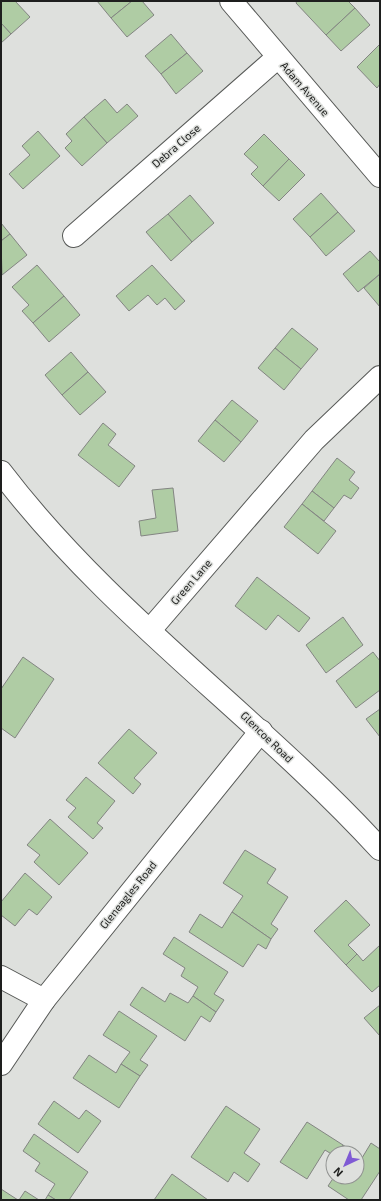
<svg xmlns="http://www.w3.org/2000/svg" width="381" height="1201" font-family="'Exo 2',sans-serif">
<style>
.building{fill:#afcca4;stroke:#838582}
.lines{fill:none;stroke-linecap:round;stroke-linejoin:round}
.minor-casing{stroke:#575957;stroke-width:24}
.minor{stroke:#fff;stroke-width:22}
.labels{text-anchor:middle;stroke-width:3;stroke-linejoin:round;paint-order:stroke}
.street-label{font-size:11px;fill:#1e1f1e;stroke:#dee0dd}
</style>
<rect width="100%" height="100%" fill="#dee0dd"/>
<g class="building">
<path d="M1,1H15L30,17L11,34L1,23Z"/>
<path d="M97,1H132L111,18Z"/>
<path d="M132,1H142L154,15L127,37L111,18Z"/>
<path d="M297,1H348L355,8L326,35L296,3Z"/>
<path d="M355,8L370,25L341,51L326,35Z"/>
<path d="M1,23L11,34L1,43Z"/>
<path d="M171,34L187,53L161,74L145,56Z"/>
<path d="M380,44V84L377,88L357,67Z"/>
<path d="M187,53L203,71L176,94L161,74Z"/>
<path d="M105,99L117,113L127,104L138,116L107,143L84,117Z"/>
<path d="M84,117L107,143L82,166L65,148L72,141L66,134Z"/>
<path d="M38,131L60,156L23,189L9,174L30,155L22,146Z"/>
<path d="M264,134L289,159L263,186L251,174L258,167L244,154Z"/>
<path d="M289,159L305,175L279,201L263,186Z"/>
<path d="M321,193L338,212L310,237L293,219Z"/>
<path d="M190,195L214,223L192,242L168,214Z"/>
<path d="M338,212L355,231L326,256L310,237Z"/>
<path d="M168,214L192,242L171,261L146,232Z"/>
<path d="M1,223L10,234L1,241Z"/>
<path d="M10,234L27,255L2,275L1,241Z"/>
<path d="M370,251L380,262V274L358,292L343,274Z"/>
<path d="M37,265L64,296L33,323L22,311L29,305L12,287Z"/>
<path d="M152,265L185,301L175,310L165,298L157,305L148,295L129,311L116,296Z"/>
<path d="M380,274V307L364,288Z"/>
<path d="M64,296L80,315L49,342L33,323Z"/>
<path d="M292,328L318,349L301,369L275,348Z"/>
<path d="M275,348L301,369L284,390L258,368Z"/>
<path d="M71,352L88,372L62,395L45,375Z"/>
<path d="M88,372L106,392L80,415L62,395Z"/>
<path d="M232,400L258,421L241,442L215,420Z"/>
<path d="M215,420L241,442L224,462L198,441Z"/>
<path d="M103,423L116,434L108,445L135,466L119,487L78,455Z"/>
<path d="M337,458L355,472L349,480L359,488L351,499L344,495L334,508L312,491Z"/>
<path d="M173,488L178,531L141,536L139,521L156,518L152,490Z"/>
<path d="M312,491L334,508L324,521L302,504Z"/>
<path d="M302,504L336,531L318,554L284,527Z"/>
<path d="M257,577L310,618L299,632L278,615L266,630L235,606Z"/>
<path d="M343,617L363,645L326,673L306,645Z"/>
<path d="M373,652L380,661V690L356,708L336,681Z"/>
<path d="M23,657L54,679L15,738L1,728V689Z"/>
<path d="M380,709V737L366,719Z"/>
<path d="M129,729L157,753L134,778L141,784L133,794L98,763Z"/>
<path d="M86,777L115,801L97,823L103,828L93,839L68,817L76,808L66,800Z"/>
<path d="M50,819L88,853L59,885L34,862L40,855L27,845Z"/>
<path d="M245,850L276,869L267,883L288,897L271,924L278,929L271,939L232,912L243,896L223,883Z"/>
<path d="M25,873L52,897L37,915L29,909L15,926L1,915V902Z"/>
<path d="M346,900L370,925L348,945L357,954L346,965L314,931Z"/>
<path d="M232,912L271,939L266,949L258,944L243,967L189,932L200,914L222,928Z"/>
<path d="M174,937L228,972L214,994L224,1000L216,1012L193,996L198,987L181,976L185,968L163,954Z"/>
<path d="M380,945V985L372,992L346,965L357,954L363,961Z"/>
<path d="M142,987L165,1002L170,993L188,1003L193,996L216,1012L210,1022L201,1016L185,1041L130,1005Z"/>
<path d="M380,1005V1036L364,1018Z"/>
<path d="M119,1011L157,1036L140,1060L148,1065L140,1076L121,1064L130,1052L103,1035Z"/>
<path d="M89,1055L116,1073L121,1064L140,1076L119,1108L73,1078Z"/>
<path d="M54,1101L79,1119L86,1110L101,1121L78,1153L38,1124Z"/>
<path d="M226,1106L260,1129L244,1153L260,1164L248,1182L234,1172L228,1182L191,1157Z"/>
<path d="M307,1122L343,1145L338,1153H333V1155L325,1150L307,1179L280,1162Z"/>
<path d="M34,1134L88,1172L69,1200H56L48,1195L55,1184L35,1171L40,1163L23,1151Z"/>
<path d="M371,1143L380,1149V1171L361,1200H349L328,1186L334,1177H357V1154L362,1158Z"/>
<path d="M343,1145L355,1153H338Z"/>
<path d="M172,1174L208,1200H154Z"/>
<path d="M1,1189L18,1200H1Z"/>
<path d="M25,1191L39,1200H19Z"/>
<path d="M48,1195L56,1200H45Z"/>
</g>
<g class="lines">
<g class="minor-casing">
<g id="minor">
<path d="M231,1L380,176"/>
<path d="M74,236L278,57"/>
<path d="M1,472C109,614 260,718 380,849"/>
<path d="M150,630L314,440L380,377"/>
<path d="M1,977L44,1000"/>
<path d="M1,1064L44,1000L261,731"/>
</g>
</g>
<use href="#minor" class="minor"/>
</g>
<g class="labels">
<g class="street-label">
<text transform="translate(305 89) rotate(49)" y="4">Adam Avenue</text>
<text transform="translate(176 146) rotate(-41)" y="4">Debra Close</text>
<text transform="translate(191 582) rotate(-49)" y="4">Green Lane</text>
<text transform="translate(267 737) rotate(44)" y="4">Glencoe Road</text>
<text transform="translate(128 895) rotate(-51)" y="4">Gleneagles Road</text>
</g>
</g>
<rect width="381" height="1201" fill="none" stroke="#1e1f1e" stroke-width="4"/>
<g transform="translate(345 1165) rotate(224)"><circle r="19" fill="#dee0dd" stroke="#919391"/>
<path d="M0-3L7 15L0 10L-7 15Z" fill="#7f5ad4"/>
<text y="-6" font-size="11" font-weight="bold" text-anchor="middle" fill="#1e1f1e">N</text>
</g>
</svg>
